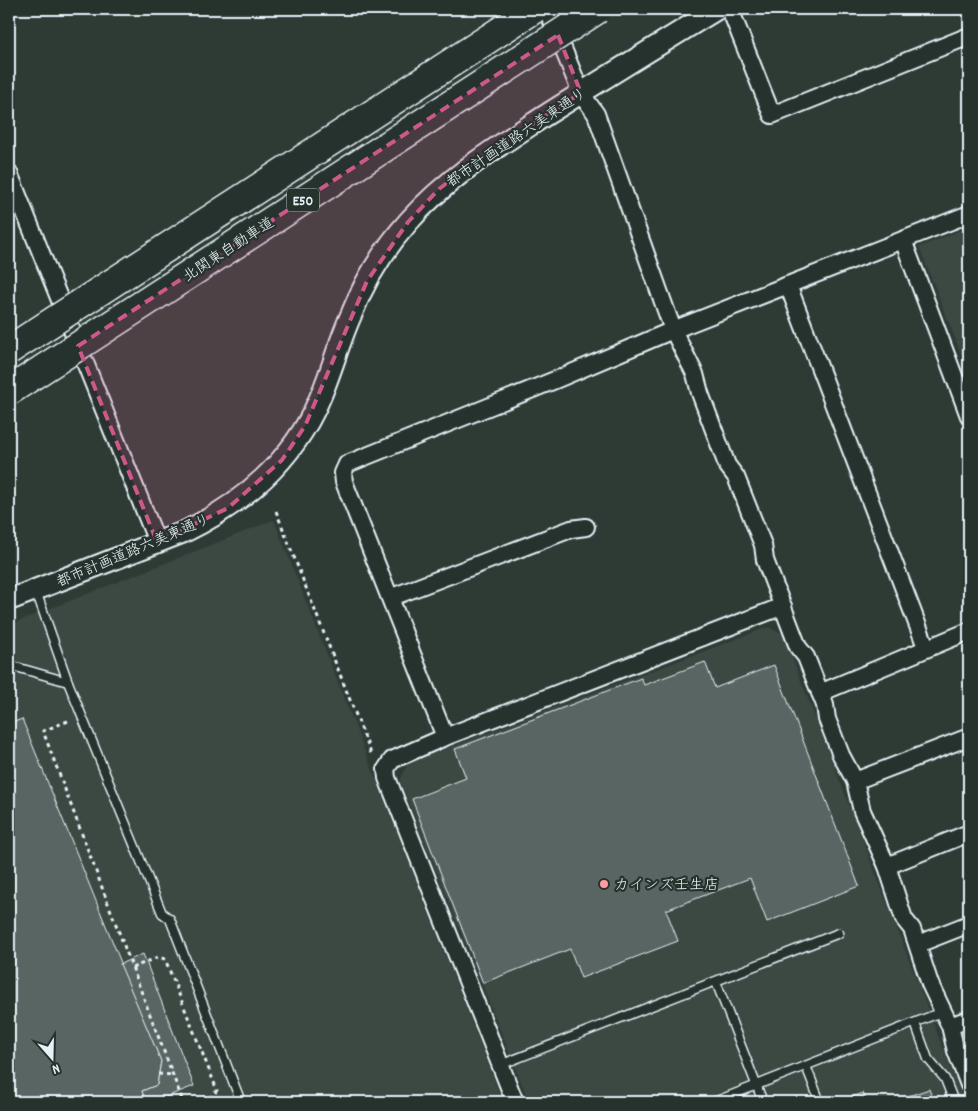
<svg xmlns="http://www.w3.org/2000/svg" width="978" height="1111" font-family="Dekko,'Klee One',sans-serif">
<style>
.built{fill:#3b4843}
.building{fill:#596563;stroke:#e8f1f8}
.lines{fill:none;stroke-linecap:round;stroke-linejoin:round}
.service-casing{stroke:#e8f1f8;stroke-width:11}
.minor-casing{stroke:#e8f1f8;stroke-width:20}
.tertiary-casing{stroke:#e8f1f8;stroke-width:24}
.path{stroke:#e8f1f8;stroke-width:3;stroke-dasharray:4 4;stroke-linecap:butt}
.service{stroke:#26332d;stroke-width:8}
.minor{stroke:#26332d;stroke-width:16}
.tertiary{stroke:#26332d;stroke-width:20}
.motorway-bridge-casing{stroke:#e8f1f8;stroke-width:31;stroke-linecap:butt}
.motorway-bridge{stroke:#26332d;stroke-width:28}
.marked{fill:#cd598a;fill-opacity:0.2;stroke:#cd598a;stroke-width:4;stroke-dasharray:10 6;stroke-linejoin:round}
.poi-dot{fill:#ff9aa2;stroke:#26332d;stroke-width:2}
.labels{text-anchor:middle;stroke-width:4.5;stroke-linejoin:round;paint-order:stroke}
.shield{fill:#26332d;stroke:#aeb8bb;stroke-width:1}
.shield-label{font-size:14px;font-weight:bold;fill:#e8f1f8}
.street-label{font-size:15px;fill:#e8f1f8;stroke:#26332d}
.poi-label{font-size:15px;fill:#e8f1f8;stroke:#26332d;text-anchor:start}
</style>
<rect width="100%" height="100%" fill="#2e3b35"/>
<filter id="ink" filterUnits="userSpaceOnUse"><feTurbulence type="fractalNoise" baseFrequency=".02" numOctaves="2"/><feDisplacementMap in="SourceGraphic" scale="10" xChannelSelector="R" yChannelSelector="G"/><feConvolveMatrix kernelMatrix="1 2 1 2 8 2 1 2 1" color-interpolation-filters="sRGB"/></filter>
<g filter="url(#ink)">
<g class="built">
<path d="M969,227V374L919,247Z"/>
<path d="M274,520L503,1102H9V625Z"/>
<path d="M768,627L783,634L964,1102H529L400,781L408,763Z"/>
</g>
<g class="building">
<path d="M705,662L715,688L774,665L859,886L767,922L750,878L666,910L678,941L581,978L570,949L483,983L412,799L466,778L455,749L641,678L644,685Z"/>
<path d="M22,719L161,1061L157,1085L142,1091L146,1102H9V724Z"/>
<path d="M143,954L194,1086L153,1102H146L142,1091L157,1085L161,1061L120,964Z"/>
<path d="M929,1089L934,1102H891Z"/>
<path d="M863,1093L867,1102H838Z"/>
</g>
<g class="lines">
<g class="service-casing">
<g id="service">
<path d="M36,591L68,682L162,913L170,919L241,1102"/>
<path d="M9,665L68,682"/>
<path d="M716,982L763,1102"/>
<path d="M915,1023L928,1059L945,1079L954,1102"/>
<path d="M500,1065L839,933"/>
<path d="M806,1066L820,1102"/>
<path d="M714,1102L944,1011"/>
</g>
</g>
<g class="minor-casing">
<g id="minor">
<path d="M547,9L581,93L596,114L673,330L695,374L700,393L727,465L736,477L763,545L765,560L798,647L806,657L825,705L827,719L841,755L855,781L862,811L887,866L904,919L912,929L930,984L950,1026L956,1051L969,1085"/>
<path d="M730,9L772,115L969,36"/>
<path d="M9,173L157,542"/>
<path d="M903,240L969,416"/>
<path d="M788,285L926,647"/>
<path d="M392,597L571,529L586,527"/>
<path d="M820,693L969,631"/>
<path d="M445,737L344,482L343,473L347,464L555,380L673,330L969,214"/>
<path d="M855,781L969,737"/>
<path d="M887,866L969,833"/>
<path d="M918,944L969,924"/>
<path d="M950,1026L969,1019"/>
<path d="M515,1102L387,778L386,769L392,760L445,737L783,606"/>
</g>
</g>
<g class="tertiary-casing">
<path id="tertiary" d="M9,600L184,532C242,504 293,461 319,400C332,371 339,341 352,313C365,280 385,248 409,221C448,177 497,147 546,115C603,79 660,44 717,9"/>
</g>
<g class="path">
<path d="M276,511L372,756"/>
<path d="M68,721L43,731L183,1102"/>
<path d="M132,968L158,957L165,959L217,1090L213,1096L197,1102"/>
<path d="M158,1074L173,1075"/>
</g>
<use href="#service" class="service"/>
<use href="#minor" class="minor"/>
<use href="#tertiary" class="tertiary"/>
<g class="motorway-bridge-casing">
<g id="motorway-bridge">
<path d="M9,350L534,9"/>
<path d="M9,391L598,9"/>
</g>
</g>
<use href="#motorway-bridge" class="motorway-bridge"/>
</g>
</g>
<path class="marked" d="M558,35L581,93L480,158L439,189L408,222L367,281L305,426L282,460L228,508L157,542L78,346Z"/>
<circle class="poi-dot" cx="604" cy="884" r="5"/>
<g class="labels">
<rect class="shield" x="287" y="188.5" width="32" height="23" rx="4"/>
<g class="shield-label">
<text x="303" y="205">E50</text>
</g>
<g class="street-label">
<text transform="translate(516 137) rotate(-34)" y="5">都市計画道路六美東通り</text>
<text transform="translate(228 249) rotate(-33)" y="5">北関東自動車道</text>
<text transform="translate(133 550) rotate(-23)" y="5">都市計画道路六美東通り</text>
</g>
<g class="poi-label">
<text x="614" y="889">カインズ壬生店</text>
</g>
</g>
<rect width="978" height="1111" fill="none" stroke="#26332d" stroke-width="30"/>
<rect x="15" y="15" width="948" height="1081" fill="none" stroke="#e8f1f8" stroke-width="2" filter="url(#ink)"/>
<g transform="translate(52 1058) rotate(160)" stroke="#26332d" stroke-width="4" paint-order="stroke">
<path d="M0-4L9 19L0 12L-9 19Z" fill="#e8f1f8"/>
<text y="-8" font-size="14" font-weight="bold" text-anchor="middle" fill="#e8f1f8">N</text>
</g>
</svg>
